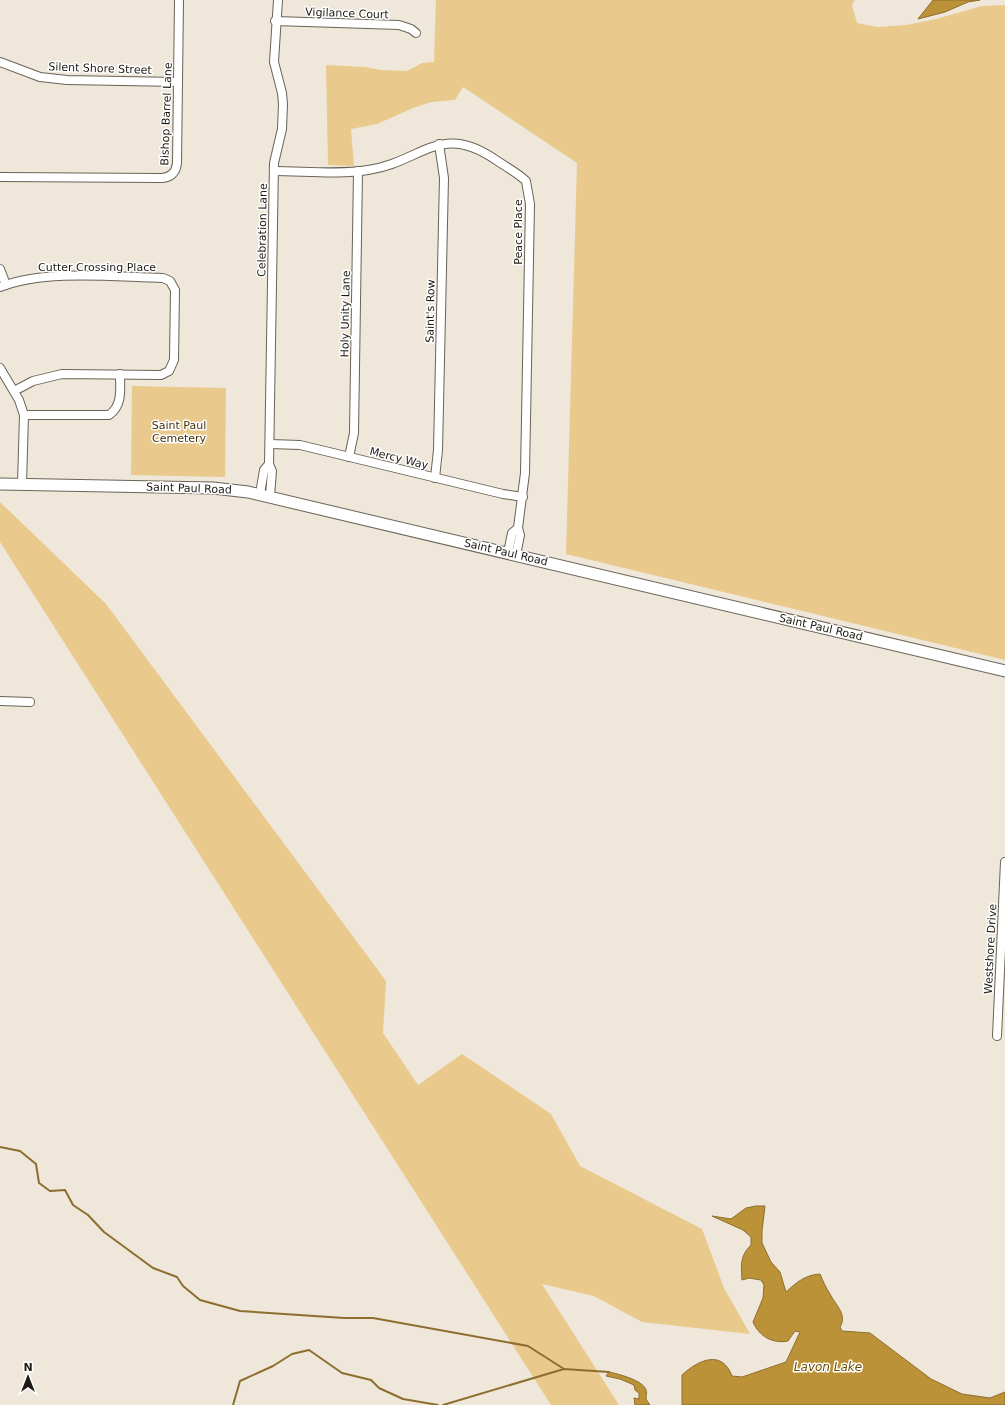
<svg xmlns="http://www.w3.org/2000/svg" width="1005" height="1405" font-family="'DejaVu Sans',sans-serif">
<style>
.green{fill:#e9c98c}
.water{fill:#bc9238;stroke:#8c6e2e}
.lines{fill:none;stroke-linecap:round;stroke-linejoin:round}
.stream{stroke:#8c6e2e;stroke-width:2}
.street-casing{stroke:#6a6357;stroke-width:10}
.secondary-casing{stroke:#6a6357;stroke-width:13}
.street{stroke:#fff;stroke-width:8}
.secondary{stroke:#fff;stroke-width:11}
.labels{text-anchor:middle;stroke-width:3;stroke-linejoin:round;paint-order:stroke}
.street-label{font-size:11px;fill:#1d1a15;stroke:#fff}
.park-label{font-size:11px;fill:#44320c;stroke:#fff}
.water-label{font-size:12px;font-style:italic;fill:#6b4e06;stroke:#fff}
</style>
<rect width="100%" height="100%" fill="#efe7d9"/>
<g class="green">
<path d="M436,0H855L852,5L857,23L878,27L906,25L936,19L982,6L1005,5V660L566,554L577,163L463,87L455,100L431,102L413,108L377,124L351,129L354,166L328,165L326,65L365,67L381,70L407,71L422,63L434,62Z"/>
<path d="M132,386L226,388L225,477L131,475Z"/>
<path d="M0,502L106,604L386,981L383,1033L418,1085L462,1054L551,1114L580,1166L702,1229L724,1288L750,1334L642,1322L594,1296L542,1284L619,1405H551L0,542Z"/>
</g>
<g class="water">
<path d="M933,0H980L968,2L945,12L918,19Z"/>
<path d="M756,1206H765L762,1231V1243L771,1262L780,1272L786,1292C797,1282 805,1275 820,1274C823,1281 826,1288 830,1294C835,1304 848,1315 840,1327L842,1331L870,1333L931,1379L962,1394L990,1398L1005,1392V1405H682V1375C698,1360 722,1349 732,1376L742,1377L786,1362L800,1332L795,1331L788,1341C772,1344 759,1336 753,1322L763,1298L764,1285L761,1280L749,1278L742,1280C741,1265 740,1256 751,1245V1237L743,1230L712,1216L731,1219L746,1208Z"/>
<path d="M609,1372C618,1374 643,1380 646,1390C647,1392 646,1396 646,1399L650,1405H635L634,1398L639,1399V1393L635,1390L634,1385L620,1379L606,1376Z"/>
</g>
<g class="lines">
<g class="stream">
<path d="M0,1147L20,1151L36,1164L39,1183L50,1191L65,1190L73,1205L88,1215L104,1232L153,1268L177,1277L183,1286L200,1300L240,1311L344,1318H373L528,1346L564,1369"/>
<path d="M233,1405L240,1381L273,1366L292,1354L309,1350L342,1373L371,1380L379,1388L403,1399L438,1405"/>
<path d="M443,1405L564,1369L609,1372"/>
</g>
<g class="street-casing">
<g id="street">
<path d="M275,21L399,25L411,29L416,33"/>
<path d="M0,62L40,77L67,80L178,82"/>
<path d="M274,171C304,171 339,175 368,170C422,162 440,121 496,160C506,167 518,173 526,181L530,204L525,473L518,528"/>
<path d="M0,177L161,178C170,178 176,173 177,163L179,0"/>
<path d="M0,269L6,285"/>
<path d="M0,287C47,269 113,277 163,278L170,281L175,290L174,360L169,371L161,375L62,374L33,381L14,391"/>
<path d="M0,368L19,400L24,415L22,484"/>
<path d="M24,415H109C123,405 120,389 120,374"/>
<path d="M270,444L300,445L503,494L523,497"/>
<path d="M349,457L354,433L358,171"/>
<path d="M269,464L274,163L282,129L283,104L282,93L274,62L278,0"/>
<path d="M435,478L438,450L444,178L439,144"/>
<path d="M260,494L264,470L269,464L272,471L270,496"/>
<path d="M508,553L512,533L518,528L520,535L516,555"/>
<path d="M0,701L30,702"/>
<path d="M997,1036L1005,862"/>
</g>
</g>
<g class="secondary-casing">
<path id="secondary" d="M0,484L213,488L248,492L1005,671"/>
</g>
<use href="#street" class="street"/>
<use href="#secondary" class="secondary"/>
</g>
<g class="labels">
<g class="street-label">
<text transform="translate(347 13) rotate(2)" y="4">Vigilance Court</text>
<text transform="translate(100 68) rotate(2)" y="4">Silent Shore Street</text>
<text transform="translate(166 114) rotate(-88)" y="4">Bishop Barrel Lane</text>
<text transform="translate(262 230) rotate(-89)" y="4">Celebration Lane</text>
<text transform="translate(518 232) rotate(-90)" y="4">Peace Place</text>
<text x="97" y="271">Cutter Crossing Place</text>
<text transform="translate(430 311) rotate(-89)" y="4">Saint's Row</text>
<text transform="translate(345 314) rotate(-89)" y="4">Holy Unity Lane</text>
<text transform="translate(399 458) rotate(14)" y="4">Mercy Way</text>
<text transform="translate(189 488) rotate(2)" y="4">Saint Paul Road</text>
<text transform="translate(506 552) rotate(13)" y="4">Saint Paul Road</text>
<text transform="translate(821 627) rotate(13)" y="4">Saint Paul Road</text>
<text transform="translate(990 949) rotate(-87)" y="4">Westshore Drive</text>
</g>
<g class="park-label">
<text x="179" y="429">Saint Paul<tspan x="179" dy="13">Cemetery</tspan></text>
</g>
<g class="water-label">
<text x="828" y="1371">Lavon Lake</text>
</g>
</g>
<g transform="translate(28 1377)" stroke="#ffffff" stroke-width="3" paint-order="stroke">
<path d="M0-3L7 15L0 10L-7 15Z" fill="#1d1a15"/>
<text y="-6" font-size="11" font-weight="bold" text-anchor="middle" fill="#1d1a15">N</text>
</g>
</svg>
